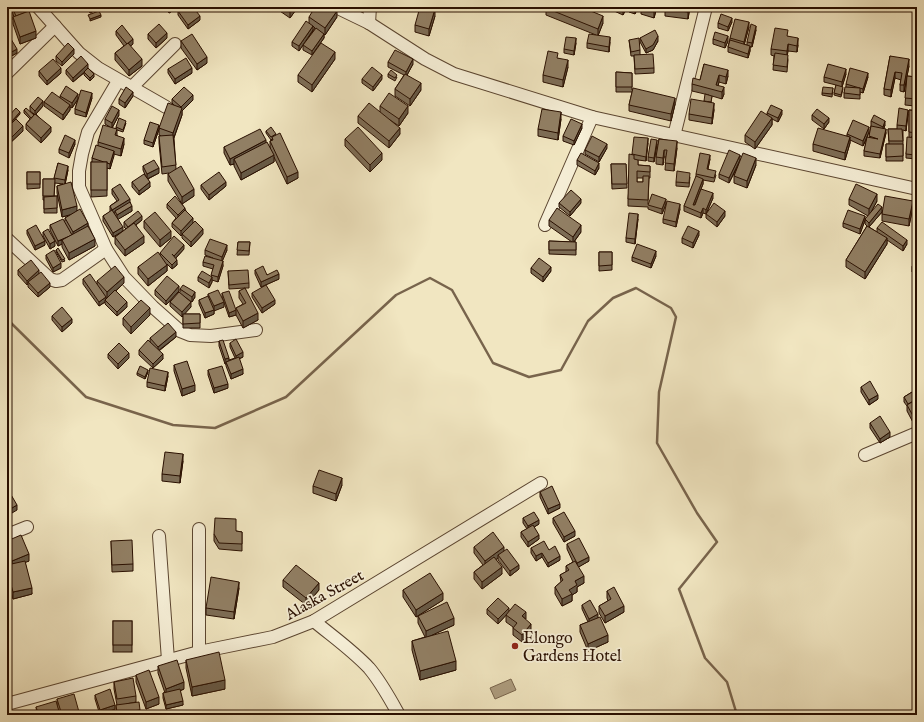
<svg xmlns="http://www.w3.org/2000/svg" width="924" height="722" font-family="'IM FELL English',serif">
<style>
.water{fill:#ad9d7f;stroke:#78644c}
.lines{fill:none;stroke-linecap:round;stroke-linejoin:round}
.stream{stroke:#78644c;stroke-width:2.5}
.minor-casing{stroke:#5b4530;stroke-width:14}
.minor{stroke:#f6efd7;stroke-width:12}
.wall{fill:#7d6d56;stroke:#290f00;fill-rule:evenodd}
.shaded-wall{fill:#665946;stroke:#290f00}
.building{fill:#917f64;stroke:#290f00}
.poi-dot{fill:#8f2418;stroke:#f6efd7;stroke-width:1.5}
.labels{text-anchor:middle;stroke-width:3.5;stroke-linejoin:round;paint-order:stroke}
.street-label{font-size:16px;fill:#290f00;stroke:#f6efd7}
.poi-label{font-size:16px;fill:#290f00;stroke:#f6efd7;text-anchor:start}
</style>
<rect width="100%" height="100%" fill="#f1e6c1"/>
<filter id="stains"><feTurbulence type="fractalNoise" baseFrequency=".005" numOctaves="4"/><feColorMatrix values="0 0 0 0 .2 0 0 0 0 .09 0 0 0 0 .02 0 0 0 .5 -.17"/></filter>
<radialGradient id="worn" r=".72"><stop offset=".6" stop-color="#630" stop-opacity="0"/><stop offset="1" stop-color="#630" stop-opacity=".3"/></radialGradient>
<path class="water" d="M511,679L516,690L495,699L490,688Z"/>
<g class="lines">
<path class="stream" d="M7,319L86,397L173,425L215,428L286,397L396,295L430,278L452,290L493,363L529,377L561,370L588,321L613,298L636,288L671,308L676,317L659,392L657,443L697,513L717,542L679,589L705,658L727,682L737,715"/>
<g class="minor-casing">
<g id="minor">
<path d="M38,7L79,53L98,68L166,107"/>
<path d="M336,7L369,23L425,59L454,74L592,117L917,189"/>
<path d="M369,23L370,7"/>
<path d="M7,73L55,26"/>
<path d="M118,81L88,132L82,154L79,171V187L106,249L124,277L153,307L180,331L190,335L211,336L256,330"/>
<path d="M131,88L175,44"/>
<path d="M674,136L706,7"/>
<path d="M545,225L592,117"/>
<path d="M7,239L50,279L56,281L62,280L106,249"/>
<path d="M865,455L917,433"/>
<path d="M199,529V652"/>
<path d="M7,535L27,527"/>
<path d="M159,536L168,660"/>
<path d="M314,621C332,636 352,650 369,668C381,682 390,699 399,715"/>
<path d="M7,704L199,652L273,637L314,621L541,483"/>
</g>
</g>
<use href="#minor" class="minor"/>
</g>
<g class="wall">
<path d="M12,7L30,15L36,38L20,44L13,24V17H14L12,11Z"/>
<path d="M87,7H98V9L90,13Z"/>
<path d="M165,7H179L169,13Z"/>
<path d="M274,7H298L290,18Z"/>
<path d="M612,7H627L623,15L612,10Z"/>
<path d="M629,7H638L635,14L629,12Z"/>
<path d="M641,7H657L654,18L641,14Z"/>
<path d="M665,7H690L688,19L665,16Z"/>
<path d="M546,8L603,23L598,35L610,42L609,52L587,48V43L596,35L546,15Z"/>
<path d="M178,11L200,20L188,29L178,15Z"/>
<path d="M435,16L429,36L415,32V25Z"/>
<path d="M309,17H337L325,35L324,34V38L312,55L303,50V45L315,28L313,26V30L299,51L292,46V42L309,23Z"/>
<path d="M732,22L728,31L718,28V23Z"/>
<path d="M749,27L744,44L747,45V42L756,30L752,47H750V51L748,58L728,52V47L730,38Z"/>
<path d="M116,31L133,44L130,46L142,66L129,76L115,60V53L124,46L116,35Z"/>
<path d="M7,34L17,53L8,58L7,56Z"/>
<path d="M148,34L167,38L156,48L148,39Z"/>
<path d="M788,36L798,45L797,52L788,51L787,55L788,60L787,72L773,70L774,56L771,55V49Z"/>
<path d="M640,38L658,41L653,50L646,53L640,42Z"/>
<path d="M713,39L728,41L725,48L713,44Z"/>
<path d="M629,40L640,50V54L654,68V73L635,74L634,56H631Z"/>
<path d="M181,41L207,63L197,70L181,48Z"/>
<path d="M576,43L574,55L564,53V49Z"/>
<path d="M74,54L62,66L56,61V56Z"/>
<path d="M890,56L909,66L907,76L917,77V137H911L917,138L916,159L906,158V154L909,137V110H914L915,106L905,105L907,77L904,92L900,91V85L901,80L895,78L891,97L884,95V89Z"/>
<path d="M558,58L568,67L563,87L543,82V75Z"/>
<path d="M335,59L312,92L298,82V75Z"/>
<path d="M388,62L413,64L407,75L421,90L410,106L395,96V89L404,75L388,67Z"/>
<path d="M704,64L728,76L726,84L719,82L718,86L724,94L722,99L712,96L711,102L714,110L712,124L689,120V114L704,101L709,95L692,91V84L700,80Z"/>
<path d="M88,69L94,77L90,81L84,75V73L73,82L66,74V70Z"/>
<path d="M168,69L192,73L175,84L168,73Z"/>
<path d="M39,71L61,73L47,85L39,76Z"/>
<path d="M616,72L632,73V90L675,104L671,121L629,111V105L632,92H616Z"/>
<path d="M388,74L397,77L395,81L388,77Z"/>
<path d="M846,74L842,87L843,89L841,97L834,95V93L836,85L824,82V77Z"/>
<path d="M868,77L863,93L860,92V99L844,98V93L846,87V84Z"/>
<path d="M362,79H382L373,91L362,83Z"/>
<path d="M833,88L832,97L822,95V93Z"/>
<path d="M60,96L78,98H92L86,117L75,114V109L78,99L72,108L70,107V110L63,120L44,106V102L60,98Z"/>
<path d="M133,96L125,108L119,104V99Z"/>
<path d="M172,99L193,100L182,111V115L174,138L176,169L194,196L182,204L193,223L203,234L191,247L182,238V234L181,236L172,227V223L176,218L167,208V204H182L168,181V174L169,173L162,174L159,143V136H161L159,135V128L174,105L172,103Z"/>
<path d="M30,106H43L36,114L51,132L41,143L26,129V124L30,119L24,113V110L34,114L30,111Z"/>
<path d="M380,106L408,113L399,126L390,120L400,134L389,148L358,123V116L380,112Z"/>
<path d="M767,113L782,114L778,122L772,119V125L755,149L745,142V135L767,115Z"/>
<path d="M20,114L14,120L23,131L9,144L7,142V128L12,123L8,119V117Z"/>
<path d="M908,114L906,131L903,130V161H886V144H889L888,129H897V125Z"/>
<path d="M119,115L112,128L116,129V127L126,123L123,132L117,130V135L124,144L121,156L114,154L110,169L107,168V196L91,197V162H92V158L98,146V142L110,127L105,124V119Z"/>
<path d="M812,115L829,122L824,129L812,120Z"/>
<path d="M561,119L558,140L538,136V129Z"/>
<path d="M871,121L885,125L884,128L886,133L880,158L864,156V151L867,138L863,146L850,140V143L845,160L813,151V144L847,136V134L869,132L867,137L869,138L871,125Z"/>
<path d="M582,128L574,145L563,141V136Z"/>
<path d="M159,129L153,147L144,144V140Z"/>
<path d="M266,131L276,135L298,178L287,184L274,157V162L241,180L234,166V164L230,165L224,153V147L266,142L270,148V141L272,140V139L271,140L266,133Z"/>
<path d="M345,139L382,160L370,172L345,146Z"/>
<path d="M659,139L677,148L674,171L665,170L666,157H664L663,165L656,164V157Z"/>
<path d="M648,143L646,161L638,160V165L650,166V178H649L648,204H666L662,214L648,209V207L628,206V199L632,154ZM637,178H643V182H637Z"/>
<path d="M75,144L69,158L59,153V149Z"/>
<path d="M657,144L654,162L648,161V157Z"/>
<path d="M607,148L599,162L585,154V150Z"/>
<path d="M710,159L708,169L716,175L714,182L703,180V184L701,189L713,198L707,212L725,216L717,227L706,218V214L703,213L701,218L684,211V206L696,178V174Z"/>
<path d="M740,159L756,165L747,188L734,183V176L739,164L729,183L719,178V174Z"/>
<path d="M577,160L599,168L595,175L577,165Z"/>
<path d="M58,163L68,170L65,184L77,211L88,227L95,246L69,260L62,247V244L58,246L50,230V225L65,221V218L70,215L62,217L57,193V186L63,184L55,183L54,196H57V213H44V200H43V179H54Z"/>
<path d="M611,164H626L627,188L612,189Z"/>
<path d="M143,166L159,173L148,179L150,187L139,195L132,187V182L146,177L143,170Z"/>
<path d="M27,172H40V188L27,189Z"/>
<path d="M690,177L689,187L676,186V182Z"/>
<path d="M201,185L226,186L209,200L201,189Z"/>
<path d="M112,189L130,202L132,211L118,219L123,231L113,237L103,221V216L110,212V206L117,201L112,194Z"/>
<path d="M849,199L877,201L870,214L882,211L913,207L909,226L882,221V212L869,227L877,232V228L907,244L903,251L887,240V244L865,279L846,267V260L867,226L865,224V219L868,216L849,205Z"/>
<path d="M559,203H581L570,216L559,207Z"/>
<path d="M680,209L676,227L663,223V219Z"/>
<path d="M638,219L635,244L626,242V238Z"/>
<path d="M142,220L136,225L144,243L125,256L115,244V237L126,229L124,227V222Z"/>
<path d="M549,220L581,232L574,242H576V255L549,254V241L572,242L549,226Z"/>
<path d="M865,220L860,234L843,227V223Z"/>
<path d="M144,221L171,238L160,247L144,228Z"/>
<path d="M27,230L45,245L35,250L27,234Z"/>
<path d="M43,232L55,246L50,249L43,236Z"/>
<path d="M699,235L693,248L682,243V238Z"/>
<path d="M238,242H250L249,255H237Z"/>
<path d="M184,249L176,258L177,265L172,269L167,264V271L148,286L138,274V267L160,255V253Z"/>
<path d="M56,250L65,261L62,262L56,252Z"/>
<path d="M205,250H227L222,261L223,266L218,282L212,280V282L209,288L198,281V277H211L213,269L203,266V262L213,258L205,255Z"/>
<path d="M599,252H612V270L599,271Z"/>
<path d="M46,255L61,268L53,272L46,259Z"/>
<path d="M656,256L651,268L632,261V257Z"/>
<path d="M917,257V274L912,272V267Z"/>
<path d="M531,268L551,271L543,282L531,273Z"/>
<path d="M18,270L39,273L50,287L38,297L28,287V284L27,285L18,275Z"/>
<path d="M255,270L279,279L261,287L255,274Z"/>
<path d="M228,271L249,283V288H245L258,320L243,328L236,315L229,317L222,297V293L236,310V308L243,304L239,298V291L245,288L229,289Z"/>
<path d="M83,279L97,285V281L124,283L116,291L127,307L117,316L105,304V302L99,306L83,284Z"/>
<path d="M180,289L195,297L192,302L186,298L191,307L184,314H200V328H183V316L182,317L170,306V302L180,292Z"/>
<path d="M155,290L179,291L166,305L155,295Z"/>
<path d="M252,293L275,304L262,313L252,297Z"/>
<path d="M208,294L224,307L214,310V314L205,318L199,304V300L208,297Z"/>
<path d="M150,315L131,334L123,325V318Z"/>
<path d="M52,316L72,323L62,332L52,320Z"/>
<path d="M176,337L159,351L163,359L153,368L139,355V350L154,346L150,342V338Z"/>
<path d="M219,341L229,360L235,358L230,347V343L243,357L239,359L243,374L231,379L226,366V364H225L219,346Z"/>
<path d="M108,354L129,358L118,369L108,358Z"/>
<path d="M174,365L195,391L182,396L174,371Z"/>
<path d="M208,370L228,388L214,393L208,375Z"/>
<path d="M148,372L145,379L137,375V373Z"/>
<path d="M168,376L165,391L147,387V382Z"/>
<path d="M861,387L878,399L869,405L861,392Z"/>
<path d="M917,389V430L907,411V406L904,402V397Z"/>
<path d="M870,423L890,437L880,443L870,428Z"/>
<path d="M183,461L180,483L162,481V474Z"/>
<path d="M342,485L336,501L313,493V486Z"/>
<path d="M540,492L560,508L548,514L540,497Z"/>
<path d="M523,518L539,524L534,527L539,539L528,547L521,537V532L527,529L523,523Z"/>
<path d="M553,518L575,536L564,542L553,523Z"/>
<path d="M236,531L242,532V551L219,549L214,541V534Z"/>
<path d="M7,541L29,561L25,562L32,594L13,599L7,577V565L11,564L7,556Z"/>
<path d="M111,541L133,564V571L112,572Z"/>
<path d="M567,544L589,561L578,567L584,583L577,587V592L572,595V601L562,606L555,594V587L561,582L560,575L566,572V566L573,562L567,549Z"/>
<path d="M474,547L504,551L519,569L510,576L498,560V558L496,559L502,574L482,589L474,579V572L483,565L474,553Z"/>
<path d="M531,548L549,550L560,560L548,567L542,557L536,561L531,553Z"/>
<path d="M283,580L319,590L306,605L283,587Z"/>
<path d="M239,588L234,619L206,615V608Z"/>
<path d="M403,590L443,600L416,617L403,597Z"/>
<path d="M607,591L624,612L605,623L599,613V606L608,601L607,598Z"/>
<path d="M582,605L598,617L608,642L588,651L580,632V625L588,622L582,609Z"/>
<path d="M487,609L509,611L525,619L531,630L522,642L513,635V627L506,622V615L498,624L487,614Z"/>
<path d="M418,616L454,625L430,636L456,670L420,680L412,650V641L425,637L418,623Z"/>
<rect x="113" y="621" width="19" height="31"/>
<path d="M186,660L225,689L192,696L186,668Z"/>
<path d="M158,666L184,689L180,691L183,705L166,709L163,698V693H165L158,673Z"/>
<path d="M136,675L159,704L146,709L136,682Z"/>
<path d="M114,682L136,696V702L126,704L140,710V715H117L116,710V705H117L114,689Z"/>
<path d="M95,695L115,709L100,715L95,699Z"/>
<path d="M57,699L79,715H60L57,706Z"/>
<path d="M36,707L60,715H37Z"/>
</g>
<g class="shaded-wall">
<path d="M94,7H98V9L90,13V9Z"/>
<path d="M169,7H179L169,13Z"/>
<path d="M294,7H298L290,18V12Z"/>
<path d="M624,7H627L623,15V8Z"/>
<path d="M636,7H638L635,14V10Z"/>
<path d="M655,7H657L654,18V11Z"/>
<path d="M689,7H690L688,19V12Z"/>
<path d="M435,9V16L429,36V29Z"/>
<path d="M337,11V17L325,35V28Z"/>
<path d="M12,14V20L7,22V16Z"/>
<path d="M101,15V17L90,21V19Z"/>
<path d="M200,16V20L188,29V25Z"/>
<path d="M603,16V23L598,36V29Z"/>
<path d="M732,18V22L728,31V27Z"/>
<path d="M749,22V27L744,46V42Z"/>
<path d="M313,26V30L299,51V46Z"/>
<path d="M756,26V30L752,47V43Z"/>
<path d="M36,31V38L20,44V37Z"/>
<path d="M167,33V38L156,48V43Z"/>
<path d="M324,34V38L312,55V51Z"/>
<path d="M658,36V41L653,50L646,53V49Z"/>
<path d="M728,36V41L725,48V43Z"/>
<path d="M610,37V42L609,52V47Z"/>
<path d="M576,38V43L574,55V51Z"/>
<path d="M798,38V45L797,52V46Z"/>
<path d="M133,39V44L127,49V44Z"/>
<path d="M788,44V51L787,58V51Z"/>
<path d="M750,46V51L748,58V54Z"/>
<path d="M17,49V53L8,58V54Z"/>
<path d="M74,49V54L62,66V62Z"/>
<path d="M335,52V59L312,92V85Z"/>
<path d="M207,57V63L197,70V64Z"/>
<path d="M142,59V66L129,76V70Z"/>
<path d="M413,59V64L406,77V72Z"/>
<path d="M909,59V66L904,92V85Z"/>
<path d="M568,60V67L563,87V80Z"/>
<path d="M88,64V69L73,82V78Z"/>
<path d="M61,68V73L47,85V81Z"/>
<path d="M192,68V73L175,84V79Z"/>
<path d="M846,69V74L842,87V82Z"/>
<path d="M728,70V76L726,84V77Z"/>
<path d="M895,72V78L891,97V90Z"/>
<path d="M868,73V77L863,93V89Z"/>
<path d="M94,74V77L90,81V78Z"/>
<path d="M382,75V79L373,91V87Z"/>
<path d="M719,75V82L717,90L716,85Z"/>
<path d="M421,83V90L410,106V99Z"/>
<path d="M724,87V94L722,99V92Z"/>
<path d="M133,92V96L125,108V103Z"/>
<path d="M92,93V98L86,117V113Z"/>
<path d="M78,94V99L72,108V103Z"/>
<path d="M193,95V100L182,111V115L173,140V133L181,107Z"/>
<path d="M675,98V104L671,121V114Z"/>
<path d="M43,101V106L35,115V111Z"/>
<path d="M714,103V110L712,124V118Z"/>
<path d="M70,105V110L63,120V115Z"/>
<path d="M408,106V113L399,126V119Z"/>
<path d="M119,110V115L112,128V123Z"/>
<path d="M782,110V114L778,122V118Z"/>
<path d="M908,110V114L906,131V126Z"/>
<path d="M20,112V114L12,123V121Z"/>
<path d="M561,112V119L558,140V133Z"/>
<path d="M772,118V125L755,149V142Z"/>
<path d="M829,118V122L824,129V124Z"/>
<path d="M885,121V125L883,131V127Z"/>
<path d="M582,124V128L574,145V141Z"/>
<path d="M159,125V129L153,147V143Z"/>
<path d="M23,126V131L9,144V140Z"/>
<path d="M51,127V132L41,143V138Z"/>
<path d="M869,127V132L863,146V141Z"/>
<path d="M400,128V134L389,148V141Z"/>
<path d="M886,129V133L880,158V154Z"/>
<path d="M850,137V143L845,160V153Z"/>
<path d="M124,138V144L121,156V149Z"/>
<path d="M648,138V143L646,161V157Z"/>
<path d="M75,140V144L69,158V153Z"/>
<path d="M266,140V147L234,159V164L230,165V159Z"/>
<path d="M657,140V144L654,162V158Z"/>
<path d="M677,141V148L674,171V164Z"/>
<path d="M607,144V148L599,162V157Z"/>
<path d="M664,150V157L663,165V158Z"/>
<path d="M114,151V156L110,169V164Z"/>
<path d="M382,153V160L370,172V165Z"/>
<path d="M274,155V162L241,180V173Z"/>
<path d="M710,155V159L707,173V169Z"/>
<path d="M740,155V160L729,183V178Z"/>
<path d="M756,158V165L747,188V181Z"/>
<path d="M599,163V168L595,175V171Z"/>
<path d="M68,166V170L65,185V180Z"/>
<path d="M159,168V173L147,179V174Z"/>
<path d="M298,172V178L287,184V177Z"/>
<path d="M703,179V184L693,209V205Z"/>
<path d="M150,182V187L139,195V191Z"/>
<path d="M226,182V186L209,200V195Z"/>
<path d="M194,189V196L182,204V197Z"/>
<path d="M713,193V198L706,214V210Z"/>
<path d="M877,194V201L869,216V209Z"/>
<path d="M130,199V204L115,211V213L112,215V210Z"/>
<path d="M581,199V203L570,216V212Z"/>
<path d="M666,199V204L662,214V209Z"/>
<path d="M913,201V207L909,226V219Z"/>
<path d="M680,204V209L676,227V222Z"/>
<path d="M77,206V213L62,217V210Z"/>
<path d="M132,206V211L117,220V215Z"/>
<path d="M882,207V212L869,227V223Z"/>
<path d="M185,208V212L178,219V215Z"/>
<path d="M703,208V213L701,218V213Z"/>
<path d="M725,211V216L717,227V222Z"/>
<path d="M638,214V219L635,244V239Z"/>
<path d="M142,216V220L128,231V227Z"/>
<path d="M865,216V220L860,234V229Z"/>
<path d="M193,218V223L181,236V231Z"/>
<path d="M88,223V228L73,237V232Z"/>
<path d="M581,225V232L573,243V237Z"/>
<path d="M123,227V231L113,237V233Z"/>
<path d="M203,229V234L191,247V242Z"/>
<path d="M171,231V238L160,247V240Z"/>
<path d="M699,231V235L693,248V243Z"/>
<path d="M144,236V243L125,256V250Z"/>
<path d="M887,238V244L865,279V272Z"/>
<path d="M95,239V246L69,260V253Z"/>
<path d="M62,240V244L58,246V241Z"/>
<path d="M907,240V244L903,251V246Z"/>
<path d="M45,241V245L35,250V246Z"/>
<path d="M55,241V246L50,249V244Z"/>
<path d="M184,245V249L174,260V256Z"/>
<path d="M227,245V250L222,262V257Z"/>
<path d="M656,251V256L651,268V264Z"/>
<path d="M177,260V265L172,269V265Z"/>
<path d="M223,261V266L218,282V277Z"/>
<path d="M61,263V268L53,272V268Z"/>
<path d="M167,265V271L148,286V279Z"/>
<path d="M551,267V271L543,282V277Z"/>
<path d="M39,270V275L28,282V284L27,285V281Z"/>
<path d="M279,274V279L261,287V282Z"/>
<path d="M124,277V283L107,299V292Z"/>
<path d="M212,277V282L209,288V283Z"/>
<path d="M50,283V287L38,297V293Z"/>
<path d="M179,286V291L166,305V301Z"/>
<path d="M195,292V297L192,302V297Z"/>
<path d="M106,297V301L105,300V302L99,306V302Z"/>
<path d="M275,300V304L262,313V308Z"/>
<path d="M127,302V307L117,316V312Z"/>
<path d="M191,302V307L182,317V312Z"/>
<path d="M224,302V307L214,311V306Z"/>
<path d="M150,308V315L131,334V327Z"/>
<path d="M214,310V314L205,318V313Z"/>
<path d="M236,310V315L229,317V313Z"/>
<path d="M258,313V320L243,328V321Z"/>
<path d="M72,319V323L62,332V327Z"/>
<path d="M176,332V337L158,351V347Z"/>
<path d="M243,352V357L236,360V356Z"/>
<path d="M129,353V358L118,369V364Z"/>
<path d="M163,354V359L153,368V364Z"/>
<path d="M229,358V362H226V364H225V359Z"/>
<path d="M243,369V374L231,379V374Z"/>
<path d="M148,370V372L145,379V377Z"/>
<path d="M168,372V376L165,391V386Z"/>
<path d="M228,384V388L214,393V388Z"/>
<path d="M195,385V391L182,396V389Z"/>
<path d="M878,395V399L869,405V400Z"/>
<path d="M890,432V437L880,443V439Z"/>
<path d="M183,454V461L180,483V476Z"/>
<path d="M342,478V485L336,501V494Z"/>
<path d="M560,504V508L548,514V509Z"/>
<path d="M17,505V510L7,516V511Z"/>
<path d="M539,520V524L528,531V526Z"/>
<path d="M575,531V536L564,542V537Z"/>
<path d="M539,535V539L528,547V542Z"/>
<path d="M504,547V553L498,555V558L485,568V561Z"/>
<path d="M542,553V557L536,561V556Z"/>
<path d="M29,554V561L12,568V561Z"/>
<path d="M560,556V560L548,567V563Z"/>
<path d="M589,557V561L577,568V563Z"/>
<path d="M519,565V569L510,576V571Z"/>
<path d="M502,567V574L482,589V582Z"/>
<path d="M584,576V583L577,587V592L572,595V601L562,606V599L575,581Z"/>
<path d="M239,582V588L234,619V612Z"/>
<path d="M319,583V590L306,605V598Z"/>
<path d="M32,588V594L13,599V592Z"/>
<path d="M443,593V600L416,617V610Z"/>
<path d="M624,606V612L605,623V616Z"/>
<path d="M509,608V612L498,624V619Z"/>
<path d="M526,612V619L522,616Z"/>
<path d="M598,614V619L589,623V619Z"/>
<path d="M454,618V625L426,638V631Z"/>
<path d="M531,624V630L522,642V635Z"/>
<path d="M608,635V642L588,651V644Z"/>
<path d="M456,661V670L420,680V671Z"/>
<path d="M225,680V689L192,696V687Z"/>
<path d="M184,682V689L166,696V689Z"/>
<path d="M159,697V704L146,709V702Z"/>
<path d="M183,701V705L166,709V705Z"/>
<path d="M115,705V709L100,715V710Z"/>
<path d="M79,712V715H68Z"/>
</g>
<g class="building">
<path d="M7,7H9L12,14L7,16Z"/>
<path d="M12,7H28L30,11L29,12V11L16,16Z"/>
<path d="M183,7H193L200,16L188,25L178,11Z"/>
<path d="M284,7H294L290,12Z"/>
<path d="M315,7H331L337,11L325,28L309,17Z"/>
<path d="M420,7H428L435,9L429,29L415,25Z"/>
<path d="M546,7H581L603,16L598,29L546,8Z"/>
<path d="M629,7H636L635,10Z"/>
<path d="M641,7H655L654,11L641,8Z"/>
<path d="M665,7H689L688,12L665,9Z"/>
<path d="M29,11L36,31L20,37L13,17Z"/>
<path d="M99,11L101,15L90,19L88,15Z"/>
<path d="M721,14L732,18L728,27L718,23Z"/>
<path d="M735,19L749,22L744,42L730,38Z"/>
<path d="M306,21L313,26L299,46L292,42Z"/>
<path d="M159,24L167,33L156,43L148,34Z"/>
<path d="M751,24L756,26L752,43L747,42Z"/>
<path d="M122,25L133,39L127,44L116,31Z"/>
<path d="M316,28L324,34L312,51L303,45Z"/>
<path d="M775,28L788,30L787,36L798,38L797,46L788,44L787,51L771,49Z"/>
<path d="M655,30L658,36L653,45L646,49L640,38Z"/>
<path d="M715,32L728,36L725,43L713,39Z"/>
<path d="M7,34H8L17,49L8,54L7,51Z"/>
<path d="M192,34L207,57L197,64L181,41Z"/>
<path d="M589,34L610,37L609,47L587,43Z"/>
<path d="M566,37L576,38L574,51L564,49Z"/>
<path d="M639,38L640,50L631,52L629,40Z"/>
<path d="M730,40L750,46L748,54L728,47Z"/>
<path d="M68,43L74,49L62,62L56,56Z"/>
<path d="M128,43L142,59L129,70L115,53Z"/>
<path d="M321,43L335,52L312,85L298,75Z"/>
<path d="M395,50L413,59L406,72L388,62Z"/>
<path d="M548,51L558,53L557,58L568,60L563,80L543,75Z"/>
<path d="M775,53L788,55L787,67L773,65Z"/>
<path d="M653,54L654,68L635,69L634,55Z"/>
<path d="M81,56L88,64L73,78L66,70Z"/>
<path d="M890,56L909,59L904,85H900L902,73L895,72L891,90L884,89Z"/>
<path d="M186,58L192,68L175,79L168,69Z"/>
<path d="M53,59L61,68L47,81L39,71Z"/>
<path d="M704,64L728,70L726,77L719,75L716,85L724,87L722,92L692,84L693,78L700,80Z"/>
<path d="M828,64L846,69L842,82L824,77Z"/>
<path d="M372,67L382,75L373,87L362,79Z"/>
<path d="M88,68L94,74L90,78L84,72Z"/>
<path d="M850,68L868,73L863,89L846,84Z"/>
<path d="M391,70L397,75L395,78L388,74Z"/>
<path d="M616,72L632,73V87H616Z"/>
<path d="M405,74L421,83L410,99L395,89Z"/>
<path d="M907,76L917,77V99L905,98Z"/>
<path d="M836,85L843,87L841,95L834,93Z"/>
<path d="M66,86L78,94L72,103L60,96Z"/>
<path d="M126,87L133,92L125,103L119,99Z"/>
<path d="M184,87L193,95L181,107L172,99Z"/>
<path d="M823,87L833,88L832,94L822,93Z"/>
<path d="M845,87L860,88V95L844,93Z"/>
<path d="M633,88L675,98L671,114L629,105Z"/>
<path d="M81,90L92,93L86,113L75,109Z"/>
<path d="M52,92L70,105L63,115L44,102Z"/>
<path d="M389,93L408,106L399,119L380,106Z"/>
<path d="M705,94L712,96L711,102L704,101Z"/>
<path d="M38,97L43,101L35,111L30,106Z"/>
<path d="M691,99L714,103L712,118L689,114Z"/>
<path d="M168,103L182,108L173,133L159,128Z"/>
<path d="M369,103L400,128L389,141L358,116Z"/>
<path d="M771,105L782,110L778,118L767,113Z"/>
<path d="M915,105L917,106V111L914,110Z"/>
<path d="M112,106L119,110L112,123L105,119Z"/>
<path d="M16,108L20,112L12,121L8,117Z"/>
<path d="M26,108L34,115L31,118L24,110Z"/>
<path d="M899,108L908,110L906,126L897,125Z"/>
<path d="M542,109L561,112L558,133L538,129Z"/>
<path d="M817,109L829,118L824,124L812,115Z"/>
<path d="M909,110L917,111V133L909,132Z"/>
<path d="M761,111L772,118L755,142L745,135Z"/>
<path d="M35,114L51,127L41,138L26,124Z"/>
<path d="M874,115L885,121L883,127L871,121Z"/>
<path d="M119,118L126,121L123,130L116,127Z"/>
<path d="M16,119L23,126L9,140L7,138V128Z"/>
<path d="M571,119L582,124L574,141L563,136Z"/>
<path d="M853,120L869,127L863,141L847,134Z"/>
<path d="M150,122L159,125L153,143L144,140Z"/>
<path d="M103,125L117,129L115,135L124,138L121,149L98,142Z"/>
<path d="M871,126L886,129L880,154L864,151L867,137L878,139L869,136Z"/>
<path d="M271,127L276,134L271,137L266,131Z"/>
<path d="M358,127L382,153L370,165L345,139Z"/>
<path d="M818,128L850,137L845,153L813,144Z"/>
<path d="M260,129L266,140L230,159L224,147Z"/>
<path d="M888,129H902L903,141H889Z"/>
<path d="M280,133L298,172L287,177L270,141L273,140L272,137Z"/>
<path d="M65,135L75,140L69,153L59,149Z"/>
<path d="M173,135L176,165L162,167L159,136Z"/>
<path d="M592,136L607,144L599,157L585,150Z"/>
<path d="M634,137L648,138L646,157L632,154Z"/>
<path d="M907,137L917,138L916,155L906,154Z"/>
<path d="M651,139L657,140L654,158L648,157Z"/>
<path d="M659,139L677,141L674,164L665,163L667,150H664L663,158L656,157Z"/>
<path d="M267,142L274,155L241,173L234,159Z"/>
<path d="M886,144H903V156L886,157Z"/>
<path d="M96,145L114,151L110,164L107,163V162H104L92,158Z"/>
<path d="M729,150L740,155L729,178L719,174Z"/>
<path d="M581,153L599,163L595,171L577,160Z"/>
<path d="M700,153L710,155L707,169L716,171L714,178L696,174Z"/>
<path d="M743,153L756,158L747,181L734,176Z"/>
<path d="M629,154L634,155V159L638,160V165L650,166V172L637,171V182H643V176H649L648,200L628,199Z"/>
<path d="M154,160L159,168L147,174L143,166Z"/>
<rect x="91" y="162" width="16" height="28"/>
<path d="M58,163L68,166L65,180L54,178Z"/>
<path d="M611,164H626L627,184H612Z"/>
<path d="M181,166L194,189L182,197L168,174Z"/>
<path d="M677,171L690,173L689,183L676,182Z"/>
<rect x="27" y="172" width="13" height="12"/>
<path d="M219,172L226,182L209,195L201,185Z"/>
<path d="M144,174L150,182L139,191L132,182Z"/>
<path d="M696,176L703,179L693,205H695L701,189L713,193L706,210L703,208L701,213L684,206Z"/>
<path d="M43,179H55L54,196H43Z"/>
<path d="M71,182L77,206L62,210L57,186Z"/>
<path d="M120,184L130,199L112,210L110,206L119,200L112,189Z"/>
<path d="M856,184L877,194L869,209L849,199Z"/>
<path d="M7,190H8L7,204Z"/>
<path d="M571,190L581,199L570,212L559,203Z"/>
<path d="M652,194L666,199L662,209L648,205Z"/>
<path d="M57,196V208L44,209V197Z"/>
<path d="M175,196L185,208L178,215L167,204Z"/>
<path d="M885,196L913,201L909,219L882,214Z"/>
<path d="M667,201L680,204L676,222L663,219Z"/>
<path d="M130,202L132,206L117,215L115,211Z"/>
<path d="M714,203L725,211L717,222L706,214Z"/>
<path d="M878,204L882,207L869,223L865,219Z"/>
<path d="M557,208L581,225L573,237L549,220Z"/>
<path d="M80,209L88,223L73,232L65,218Z"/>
<path d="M112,210L123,227L113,233L103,216Z"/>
<path d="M185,210L193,218L181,231L172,223Z"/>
<path d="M848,210L865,216L860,229L843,223Z"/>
<path d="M138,211L142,216L128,227L124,222Z"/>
<path d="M155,212L171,231L160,240L144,221Z"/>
<path d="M629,213L638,214L635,239L626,238Z"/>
<path d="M63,219L72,235L58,241L50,225Z"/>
<path d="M195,221L203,229L191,242L182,234Z"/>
<path d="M882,222L907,240L903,246L877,228Z"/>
<path d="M134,223L144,236L125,250L115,237Z"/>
<path d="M36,225L45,241L35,246L27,230Z"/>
<path d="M88,226L95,239L69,253L62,240Z"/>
<path d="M688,226L699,231L693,243L682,238Z"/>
<path d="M867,226L887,238L865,272L846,260Z"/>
<path d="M48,229L55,241L50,244L43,232Z"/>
<path d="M174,236L184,245L174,256L172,254L177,260L172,265L160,253Z"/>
<path d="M210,239L227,245L222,257L205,250Z"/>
<path d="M549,241L576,242V250H549Z"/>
<path d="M238,242H250L249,251L237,250Z"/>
<path d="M637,244L656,251L651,264L632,257Z"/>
<path d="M58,248L65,259L62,260L56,250Z"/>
<path d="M54,250L61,263L53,268L46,255Z"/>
<path d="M158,252L167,265L148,279L138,267Z"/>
<path d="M599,252H612V265L599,266Z"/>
<path d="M205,256L223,261L218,277L211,275L214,265L203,262Z"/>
<path d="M917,257V269L912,267Z"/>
<path d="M539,258L551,267L543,277L531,268Z"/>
<path d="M31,260L39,270L27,281L18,270Z"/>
<path d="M115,266L124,277L107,292L97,281Z"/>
<path d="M263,266L267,275L277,270L279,274L261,282L255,270Z"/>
<path d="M248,270L249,283L229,285L228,271Z"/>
<path d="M202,271L212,277L209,283L198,277Z"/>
<path d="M41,272L50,283L38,293L28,282Z"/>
<path d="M90,274L106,297L99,302L83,279Z"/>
<path d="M167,276L179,286L166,301L155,290Z"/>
<path d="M183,285L195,292L192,297L180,289Z"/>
<path d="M266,285L275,300L262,308L252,293Z"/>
<path d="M245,288L258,313L243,321L236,308L246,303L239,291Z"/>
<path d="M115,290L127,302L117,312L105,300Z"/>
<path d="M218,290L224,302L214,306L208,294Z"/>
<path d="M229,291L236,310L229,313L222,293Z"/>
<path d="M179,292L191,302L182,312L170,302Z"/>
<path d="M208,296L214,310L205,313L199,300Z"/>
<path d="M141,300L150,308L131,327L123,318Z"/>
<path d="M62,307L72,319L62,327L52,316Z"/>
<path d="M183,314H200V323L183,324Z"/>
<path d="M168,323L176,332L158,347L150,338Z"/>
<path d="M236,339L243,352L236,356L230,343Z"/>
<path d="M148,340L163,354L153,364L139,350Z"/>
<path d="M223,340L229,358L225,359L219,341Z"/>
<path d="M119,343L129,353L118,364L108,354Z"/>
<path d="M239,357L243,369L231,374L226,362Z"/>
<path d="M187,361L195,385L182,389L174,365Z"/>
<path d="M140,366L148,370L145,377L137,373Z"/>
<path d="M222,366L228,384L214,388L208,370Z"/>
<path d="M150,368L168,372L165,386L147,382Z"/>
<path d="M870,381L878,395L869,400L861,387Z"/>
<path d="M917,389V399L908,404L904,397Z"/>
<path d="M917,399V423L907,405Z"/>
<path d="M880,416L890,432L880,439L870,423Z"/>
<path d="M165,452L183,454L180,476L162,474Z"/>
<path d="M319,470L342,478L336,494L313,486Z"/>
<path d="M552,486L560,504L548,509L540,492Z"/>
<path d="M10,493L17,505L7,511V494Z"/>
<path d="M534,512L539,520L528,526L523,518Z"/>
<path d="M564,512L575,531L564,537L553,518Z"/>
<path d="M215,518L236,519V531L242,532V544L219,543L214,534Z"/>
<path d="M533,525L539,535L528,542L521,532Z"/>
<path d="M493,532L504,547L485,561L474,547Z"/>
<path d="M21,535L29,554L12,561L7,549V541Z"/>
<path d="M579,538L589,557L577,563L567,544Z"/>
<path d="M132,540L133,564L112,565L111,541Z"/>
<path d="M544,541L549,550L555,546L560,556L548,563L542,553L536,556L531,548Z"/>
<path d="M507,549L519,565L510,571L498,555Z"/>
<path d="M494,557L502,567L482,582L474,572Z"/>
<path d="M25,561L32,588L13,592L7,570V565Z"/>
<path d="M575,561L584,576L575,581L577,585L569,590L572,594L562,599L555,587L563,580L560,575L569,570L566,566Z"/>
<path d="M296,565L319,583L306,598L283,580Z"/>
<path d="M430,573L443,593L416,610L403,590Z"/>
<path d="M211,577L239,582L234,612L206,608Z"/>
<path d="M614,587L624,606L605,616L599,606L611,599L607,591Z"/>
<path d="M498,598L509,608L498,619L487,609Z"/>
<path d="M590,600L598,614L589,619L582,605Z"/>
<path d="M447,602L454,618L426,631L418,616Z"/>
<path d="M515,604L526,612L522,616L531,624L522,635L513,628L517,623L506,615Z"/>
<path d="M600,617L608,635L588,644L580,625Z"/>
<rect x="113" y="621" width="19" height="24"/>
<path d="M448,631L456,661L420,671L412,641Z"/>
<path d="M219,652L225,680L192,687L186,660Z"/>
<path d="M177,660L184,682L166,689L158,666Z"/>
<path d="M149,670L159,697L146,702L136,675Z"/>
<path d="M133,678L136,696L117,699L114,682Z"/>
<path d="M110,689L115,705L100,710L95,695Z"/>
<path d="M180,689L183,701L166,705L163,693Z"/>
<path d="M74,694L79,712L68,715H62L57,699Z"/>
<path d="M56,701L60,715H39L36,707Z"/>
<path d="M139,702L140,710L117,713L116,705Z"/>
</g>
<circle class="poi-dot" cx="515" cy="646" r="4"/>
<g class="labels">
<g class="street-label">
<text transform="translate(324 594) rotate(-29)" y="6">Alaska Street</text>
</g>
<g class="poi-label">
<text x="523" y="643">Elongo<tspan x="523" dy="18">Gardens Hotel</tspan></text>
</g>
</g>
<rect width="924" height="722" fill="none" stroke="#f1e6c1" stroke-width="24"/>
<rect x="8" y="8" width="908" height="706" fill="none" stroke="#290f00" stroke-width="2"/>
<rect x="12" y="12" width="900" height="698" fill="none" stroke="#290f00"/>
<rect width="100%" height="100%" filter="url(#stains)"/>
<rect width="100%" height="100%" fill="url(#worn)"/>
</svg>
